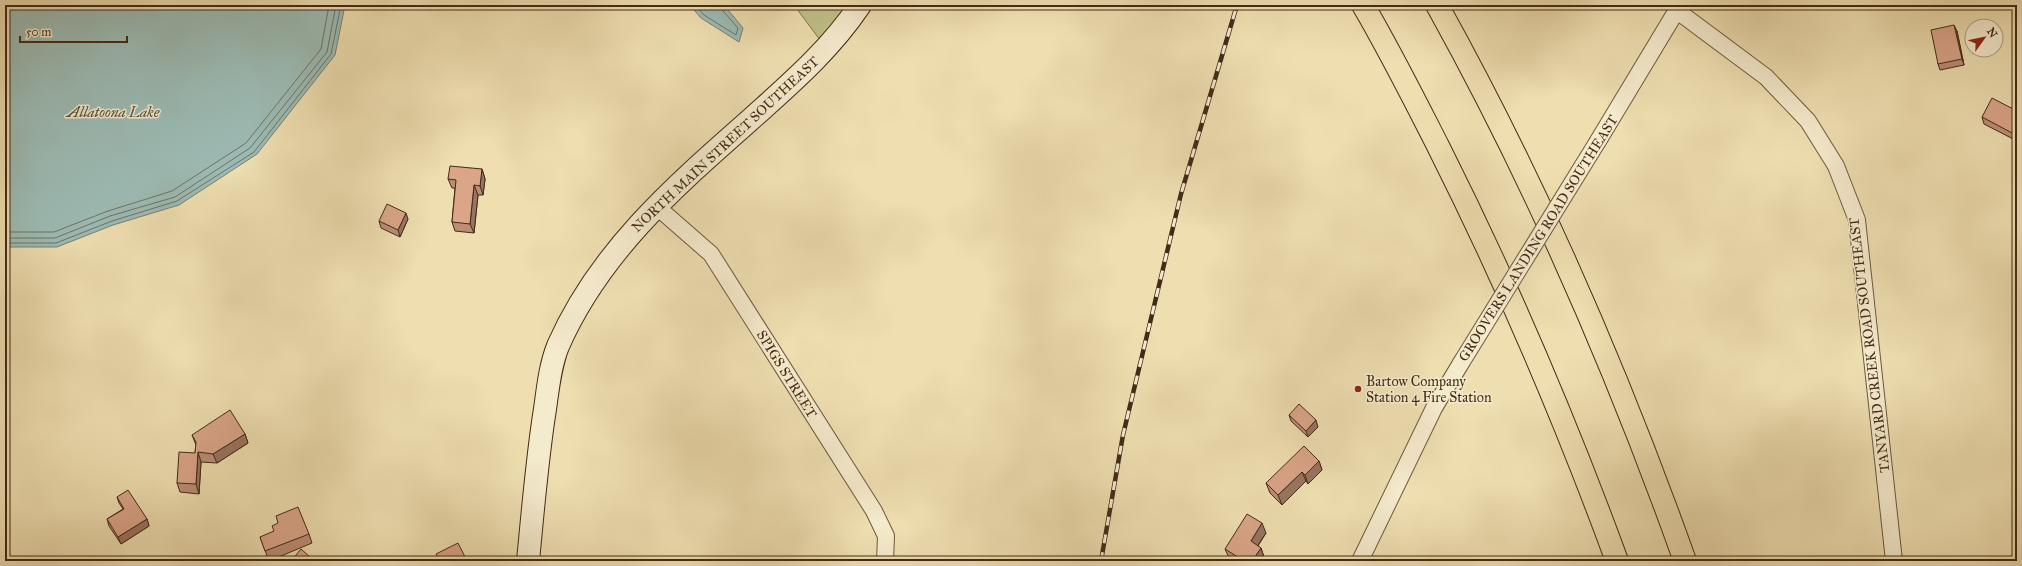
<svg xmlns="http://www.w3.org/2000/svg" width="2022" height="566" font-family="'IM FELL Great Primer',serif">
<style>
.green{fill:#bec087;stroke:#80764f}
.water{fill:#9cbbb4;stroke:#788175}
.lines{fill:none;stroke-linecap:round;stroke-linejoin:round}
.shore{stroke:#707366;stroke-width:1}
.street-casing{stroke:#6e583d;stroke-width:18}
.secondary-casing{stroke:#432b17;stroke-width:24}
.highway-casing{stroke:#432b17;stroke-width:24}
.street{stroke:#f4eacc;stroke-width:16}
.secondary{stroke:#f4eacc;stroke-width:22}
.highway{stroke:#eedeb0;stroke-width:22}
.rail-casing{stroke:#432b17;stroke-width:4.5}
.rail{stroke:#f4eacc;stroke-width:3;stroke-dasharray:9;stroke-linecap:butt}
.street-bridge-casing{stroke:#6e583d;stroke-width:18;stroke-linecap:butt}
.street-bridge{stroke:#f4eacc;stroke-width:16}
.wall{fill:#bb8e76;stroke:#432b17}
.shaded-wall{fill:#997460;stroke:#432b17}
.building{fill:#daa589;stroke:#432b17}
.poi-dot{fill:#8f2418;stroke:#f4eacc;stroke-width:1.5}
.labels{text-anchor:middle;stroke-width:3;stroke-linejoin:round;paint-order:stroke}
.street-label{font-size:14px;fill:#432b17;stroke:#f4eacc}
.poi-label{font-size:14px;fill:#432b17;stroke:#f4eacc;text-anchor:start}
.water-label{font-size:15px;font-style:italic;fill:#594f3e;stroke:#f4eacc}
</style>
<rect width="100%" height="100%" fill="#eedeb0"/>
<filter id="stains"><feTurbulence type="fractalNoise" baseFrequency=".005" numOctaves="4"/><feColorMatrix values="0 0 0 0 .2 0 0 0 0 .09 0 0 0 0 .02 0 0 0 .5 -.17"/></filter>
<radialGradient id="worn" r=".72"><stop offset=".6" stop-color="#630" stop-opacity="0"/><stop offset="1" stop-color="#630" stop-opacity=".3"/></radialGradient>
<path class="green" d="M794,5H849L820,40Z"/>
<g class="water">
<path d="M5,5H345L335,55L257,154L179,205L113,225L57,247H5Z"/>
<path d="M690,5H724L743,28L739,42L701,18Z"/>
</g>
<g class="lines">
<g class="shore">
<path d="M695,5L704,15L736,35L738,28L723,11L721,5"/>
<path d="M5,232H54L108,211L172,191L246,143L321,49L329,5"/>
<path d="M5,238H55L110,216L175,197L250,148L327,52L336,5"/>
<path d="M5,243H56L112,221L177,201L254,152L331,54L341,5"/>
</g>
<g class="street-casing">
<g id="street">
<path d="M1676,10L1766,77L1808,121L1836,166L1857,220L1894,561"/>
<path d="M1598,141L1680,5"/>
<path d="M656,206L711,254L874,511L886,536L885,561"/>
<path d="M1360,561L1434,408L1461,363"/>
</g>
</g>
<g class="secondary-casing">
<path id="secondary" d="M528,561C533,510 537,459 545,409C548,388 550,366 558,346C599,252 675,186 750,120C790,84 830,50 860,5"/>
</g>
<g class="highway-casing">
<g id="highway">
<path d="M1363,5C1390,51 1414,99 1438,146C1506,281 1565,419 1617,561"/>
<path d="M1437,5C1536,183 1617,370 1685,561"/>
</g>
</g>
<use href="#street" class="street"/>
<use href="#secondary" class="secondary"/>
<use href="#highway" class="highway"/>
<g class="rail-casing">
<path id="rail" d="M1101,561L1123,435L1181,194L1237,5"/>
</g>
<use href="#rail" class="rail"/>
<g class="street-bridge-casing">
<path id="street-bridge" d="M1461,363L1598,141"/>
</g>
<use href="#street-bridge" class="street-bridge"/>
</g>
<g class="wall">
<path d="M1957,31L1964,65L1940,70L1938,64Z"/>
<path d="M2017,111V141L1984,124L1982,117Z"/>
<path d="M482,169L485,179L483,195H478L474,233L455,231L452,222L455,188H452L448,179Z"/>
<path d="M408,219L400,237L381,228L379,221Z"/>
<path d="M1289,415L1318,427L1308,437L1291,421Z"/>
<path d="M245,434L248,443L217,463L201,462L199,494L180,492L177,483L195,453L196,445L192,435Z"/>
<path d="M1319,461L1322,470L1308,484L1306,481L1282,505L1270,493L1266,483Z"/>
<path d="M117,497L147,519L149,526L121,544L109,526L107,519L123,509L119,503Z"/>
<path d="M1266,533L1258,546L1261,548L1264,557L1262,561H1233L1229,558L1225,549Z"/>
<path d="M309,534L312,543L269,561L260,537Z"/>
</g>
<g class="shaded-wall">
<path d="M1954,25L1957,31L1964,65L1962,59Z"/>
<path d="M482,169L485,179L483,195L480,186Z"/>
<path d="M474,185L478,195L474,233L470,224Z"/>
<path d="M406,213L408,219L400,237L398,230Z"/>
<path d="M1316,420L1318,427L1308,437L1306,431Z"/>
<path d="M245,434L248,443L217,463L213,454Z"/>
<path d="M198,452L201,462L199,494L196,484Z"/>
<path d="M1319,461L1322,470L1308,484L1305,475Z"/>
<path d="M1302,472L1306,481L1282,505L1278,495Z"/>
<path d="M147,519L149,526L121,544L118,537Z"/>
<path d="M1262,523L1266,533L1254,551L1251,541Z"/>
<path d="M1261,548L1264,557L1262,561H1252Z"/>
<path d="M310,557L312,561H307Z"/>
</g>
<g class="building">
<path d="M1954,25L1962,59L1938,64L1931,30Z"/>
<path d="M1992,98L2017,111V132L2016,135L1982,117Z"/>
<path d="M450,166L482,169L480,186L474,185L470,224L452,222L456,180L448,179Z"/>
<path d="M387,204L406,213L398,230L379,221Z"/>
<path d="M1299,404L1316,420L1306,431L1289,415Z"/>
<path d="M230,410L245,434L213,454L198,452L196,484L177,483L179,452L195,453L196,442L192,435Z"/>
<path d="M1304,446L1319,461L1305,475L1302,472L1278,495L1266,483Z"/>
<path d="M128,490L147,519L118,537L107,519L124,509L117,497Z"/>
<path d="M298,507L309,534L265,551L260,537L274,531L272,526L278,523L276,516Z"/>
<path d="M1247,514L1262,523L1251,541L1261,548L1252,561H1244L1225,549Z"/>
<path d="M458,543L467,561H440L436,554Z"/>
<path d="M301,549L310,557L307,561H291Z"/>
</g>
<circle class="poi-dot" cx="1358" cy="389" r="4"/>
<g class="labels">
<g class="street-label">
<text transform="translate(725 144) rotate(-43)" y="5">NORTH MAIN STREET SOUTHEAST</text>
<text transform="translate(1538 238) rotate(-58)" y="5">GROOVERS LANDING ROAD SOUTHEAST</text>
<text transform="translate(1869 345) rotate(-97)" y="5">TANYARD CREEK ROAD SOUTHEAST</text>
<text transform="translate(787 374) rotate(58)" y="5">SPIGS STREET</text>
</g>
<g class="poi-label">
<text x="1366" y="386">Bartow Company<tspan x="1366" dy="16">Station 4 Fire Station</tspan></text>
</g>
<g class="water-label">
<text x="113" y="117">Allatoona Lake</text>
</g>
</g>
<rect width="2022" height="566" fill="none" stroke="#eedeb0" stroke-width="20"/>
<rect x="6" y="6" width="2010" height="554" fill="none" stroke="#432b17" stroke-width="2"/>
<rect x="10" y="10" width="2002" height="546" fill="none" stroke="#432b17"/>
<g transform="translate(1984 38) rotate(57)"><circle r="19" fill="#f4eacc" stroke="#ad9e84"/>
<path d="M0-3L7 15L0 10L-7 15Z" fill="#8f2418"/>
<text y="-6" font-size="11" font-weight="bold" text-anchor="middle" fill="#432b17">N</text>
</g>
<path d="M20 36v6h107v-6" fill="none" stroke="#432b17" stroke-width="2"/>
<text x="26" y="36" font-size="12" fill="#432b17" stroke="#f4eacc" stroke-width="3" paint-order="stroke">50 m</text>
<rect width="100%" height="100%" filter="url(#stains)"/>
<rect width="100%" height="100%" fill="url(#worn)"/>
</svg>
